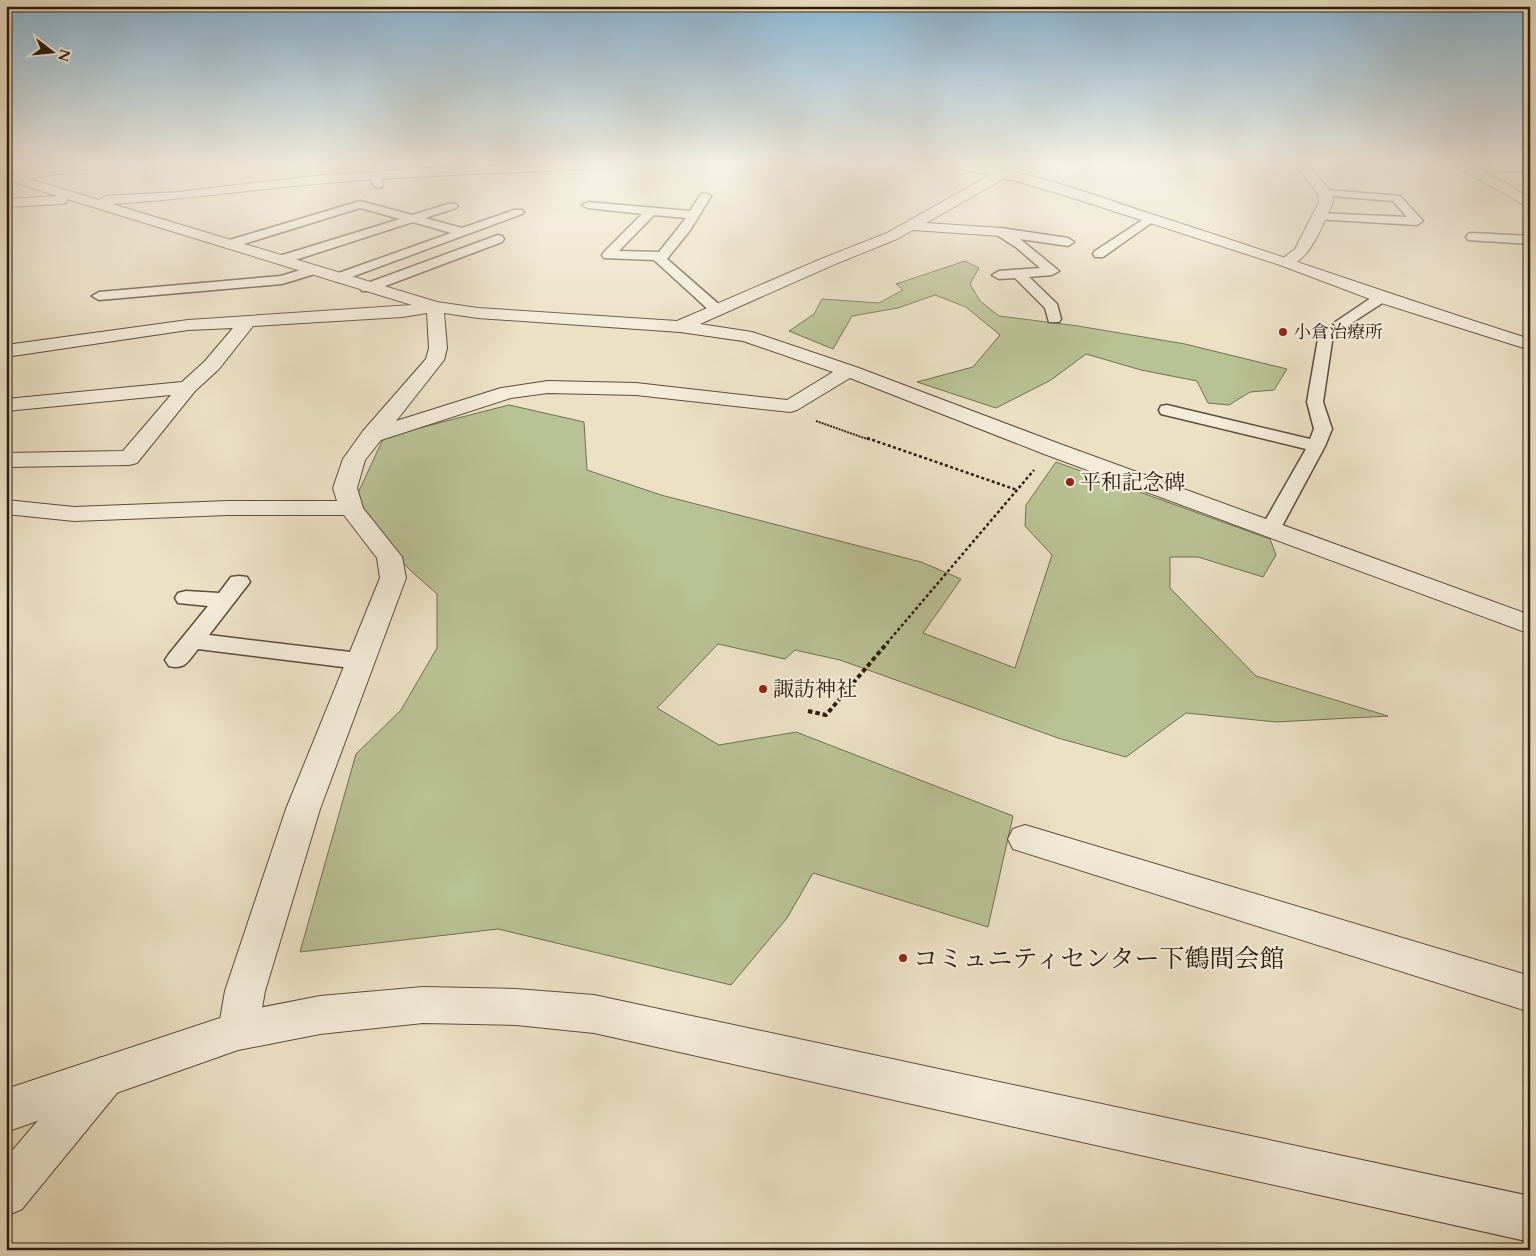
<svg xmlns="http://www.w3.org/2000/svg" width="1536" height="1256" font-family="Cardo,'Noto Serif JP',serif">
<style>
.green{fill:#b9c294;stroke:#726e50}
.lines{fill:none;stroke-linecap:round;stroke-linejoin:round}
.service-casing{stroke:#5b4c3b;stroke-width:3}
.minor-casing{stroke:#5b4c3b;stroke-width:2}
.tertiary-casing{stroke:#5b4c3b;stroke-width:2}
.path-far2{stroke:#2b1b0d;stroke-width:2;stroke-dasharray:2 1;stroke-linecap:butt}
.path-far1{stroke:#2b1b0d;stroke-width:2.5;stroke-dasharray:3 2.5;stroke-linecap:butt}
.path{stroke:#2b1b0d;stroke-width:4;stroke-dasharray:4.5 3;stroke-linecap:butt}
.service{fill:#f3ecd9;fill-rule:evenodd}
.minor{fill:#f3ecd9;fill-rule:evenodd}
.tertiary{fill:#f3ecd9;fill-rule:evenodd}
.poi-dot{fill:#8f2418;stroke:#f3ecd9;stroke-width:2}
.labels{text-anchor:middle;stroke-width:4.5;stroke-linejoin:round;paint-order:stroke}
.far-poi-label{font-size:18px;fill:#2b1b0d;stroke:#f3ecd9;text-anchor:start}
.poi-label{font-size:21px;fill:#2b1b0d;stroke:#f3ecd9;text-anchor:start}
.near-poi-label{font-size:25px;fill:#2b1b0d;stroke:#f3ecd9;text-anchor:start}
</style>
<rect width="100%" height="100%" fill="#ece1c5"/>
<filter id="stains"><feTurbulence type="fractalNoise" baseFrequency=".004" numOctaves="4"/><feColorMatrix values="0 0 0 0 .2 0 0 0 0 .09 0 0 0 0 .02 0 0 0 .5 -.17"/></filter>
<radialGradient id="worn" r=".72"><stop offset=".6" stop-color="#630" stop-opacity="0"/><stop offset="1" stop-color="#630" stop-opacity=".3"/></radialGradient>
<g class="green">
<path d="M965,261L979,268L970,284L980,301L999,316L1078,326L1185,344L1287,369L1274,390L1250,392L1229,405L1208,403L1197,381L1141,370L1086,354L1051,380L996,408L917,382L973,367L1000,335L966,307L935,295L898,308L852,316L833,349L789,331L814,314L822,299L879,303L903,290L896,284Z"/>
<path d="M509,405L584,422L587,470L661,495L921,562L961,579L923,633L1015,668L1052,555L1025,526L1026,505L1056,462L1270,539L1276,555L1263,577L1198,557H1170V588L1256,676L1388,716L1276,722L1186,713L1126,757L1058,738L840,660L795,650L785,659L718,644L657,708L719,745L796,732L1013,816L988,927L813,873L787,918L731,985L498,929L300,952L356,754L401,710L437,648V594L411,571L351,508L384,437Z"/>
</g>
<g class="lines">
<g class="service-casing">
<g id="service">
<path d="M1462,164L1530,166V172L1458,169L1457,167Z"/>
<path d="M375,173L379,174L383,185L382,187L378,188L373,185L370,176Z"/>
<path d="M1325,190L1400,196L1423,221L1417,225L1314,219L1312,217L1314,215L1318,213L1407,217L1393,201L1321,195L1319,193Z"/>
<path d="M705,193L711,196L691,229L667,259L722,307L724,310L722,313H712L654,260L604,258L602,255L604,252L642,214L588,208L582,205L588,202L690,211L701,194ZM654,215L686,218L659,252L619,251Z"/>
<path d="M360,201L412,215L448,204H456L458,206L456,208L425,218L462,228L514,210H522L524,212L522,214L338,282L331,278L333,275L451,233L413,222L286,263L281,264L275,260L276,257L400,219L360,208L234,247L230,248L224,244L226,241Z"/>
<path d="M1150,215L1154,217L1156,219L1154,221L1103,257H1095L1093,254L1095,251Z"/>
<path d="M1001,228L1068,238L1074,242L1068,246L1020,239L1059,271L1052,275L1029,277L1057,304L1061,319L1059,322H1049L1045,308L1015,278L999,279L992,275L999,271L1040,268L1017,248L997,235L995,232L997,229Z"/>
<path d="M1472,233L1530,236V244L1468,240L1466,237L1468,234Z"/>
<path d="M498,235L502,236L504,239L502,242L372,291H362L360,288L362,285Z"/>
<path d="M313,266L318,267L320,270L318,273L282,284L99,300L92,296L99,292L281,276Z"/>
<path d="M1382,293L1387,294L1389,297L1387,300L1333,335L1323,402L1332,429L1325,446L1281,528L1278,532L1271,534L1264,532L1261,528L1306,449L1161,414L1159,410L1161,406L1167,405L1310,439L1314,429L1307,402L1319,333L1377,294Z"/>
<path d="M239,576L247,577L250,582L209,635L359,653L367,655L371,661L367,667L359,669L198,649C188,661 186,670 169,666L165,660L169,654L208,606L178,603L175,598L178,593L186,591L219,593L231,577Z"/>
</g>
</g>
<g class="minor-casing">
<g id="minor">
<path d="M75,163H104L98,167L29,179L99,200L106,196L177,192L315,176L425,168L561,163H639L633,167C527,173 421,174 315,184C247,190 180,200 112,204L437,302L478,308L677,321L821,259L887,233L997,171H1007L1008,174L1007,177L926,223L1001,228L1006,229L1008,232L1006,235L1001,236L913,230L897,239L833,265L700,324L752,332L856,367L1060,444L1530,615V634L1044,454L850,378L797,410L790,412L636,395L548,393L511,398L381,440L365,460L357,488L363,508L402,557L406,578L320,809L265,991L258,1031L252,1045L238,1050L224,1045L218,1031L225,991L286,809L380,578L377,558L344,515H228L74,521L6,514V500L74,507L228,501H337L333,488L343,459L363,431L426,359L429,348L427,313L402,317L253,326L219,369L195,391L137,463L129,465L6,467V453L123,451L171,395L6,411V399L182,382L205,361L233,328L188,330L6,357V345L188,320L412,305L67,199L66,203L61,204L6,207V199L58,196L6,180V172L14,174ZM444,313L478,318L680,332L743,341L833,372L787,400L636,383L548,381L501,388L396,421L444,360L447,348Z"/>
<path d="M1294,163H1307L1332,193L1333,202C1324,221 1307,272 1280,265L1278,262L1295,249L1319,202L1318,194Z"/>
<path d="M1448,163H1465L1510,185L1530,199V209L1500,191Z"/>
<path d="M1025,825L1530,976V1012L1013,849L1008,839L1013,829Z"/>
<path d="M102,1057L117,1063L123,1078L117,1093L22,1209L6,1216V1158L87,1063Z"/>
</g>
</g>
<g class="tertiary-casing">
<g id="tertiary">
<path d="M946,163C1010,163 1090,194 1151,214C1278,254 1403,299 1530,339V350L1378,302L1280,265L1073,198L1016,181L948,166Z"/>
<path d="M423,987L516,989L594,995L1530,1196V1242L594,1033L516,1025L423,1023L320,1034L238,1050L6,1132V1089L238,1012L320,996Z"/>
</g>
</g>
<path class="path-far2" d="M816,421L870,440"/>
<g class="path-far1">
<path d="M867,438L1017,490"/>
<path d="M887,643L1034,470"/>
</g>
<path class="path" d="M808,711L826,715L888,642"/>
<use href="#service" class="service"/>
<use href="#minor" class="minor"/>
<use href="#tertiary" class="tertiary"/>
</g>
<linearGradient id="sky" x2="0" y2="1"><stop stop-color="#89b7d6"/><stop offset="0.48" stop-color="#f6f2e5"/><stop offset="1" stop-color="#f6f2e5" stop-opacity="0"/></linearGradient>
<rect width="1536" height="339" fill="url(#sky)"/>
<g class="poi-dot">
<circle cx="1283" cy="332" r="5"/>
<circle cx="1070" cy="482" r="5"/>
<circle cx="763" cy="689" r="5"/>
<circle cx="903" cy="958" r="5"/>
</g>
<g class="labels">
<g class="far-poi-label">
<text x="1293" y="338">小倉治療所</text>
</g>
<g class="poi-label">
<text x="1080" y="489">平和記念碑</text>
<text x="773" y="696">諏訪神社</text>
</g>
<g class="near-poi-label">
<text x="913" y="967">コミュニティセンター下鶴間会館</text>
</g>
</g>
<rect width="1536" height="1256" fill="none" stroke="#ece1c5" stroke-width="25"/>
<rect x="8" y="8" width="1521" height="1241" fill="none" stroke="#2b1b0d" stroke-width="2.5"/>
<rect x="12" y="12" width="1511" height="1231" fill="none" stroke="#2b1b0d"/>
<g transform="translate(52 52) rotate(106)" stroke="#f3ecd9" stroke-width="4" paint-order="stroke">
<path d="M0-4L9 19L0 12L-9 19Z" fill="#2b1b0d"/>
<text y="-8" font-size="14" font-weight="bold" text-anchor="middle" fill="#2b1b0d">N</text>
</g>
<rect width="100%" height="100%" filter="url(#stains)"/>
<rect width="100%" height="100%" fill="url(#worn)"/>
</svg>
